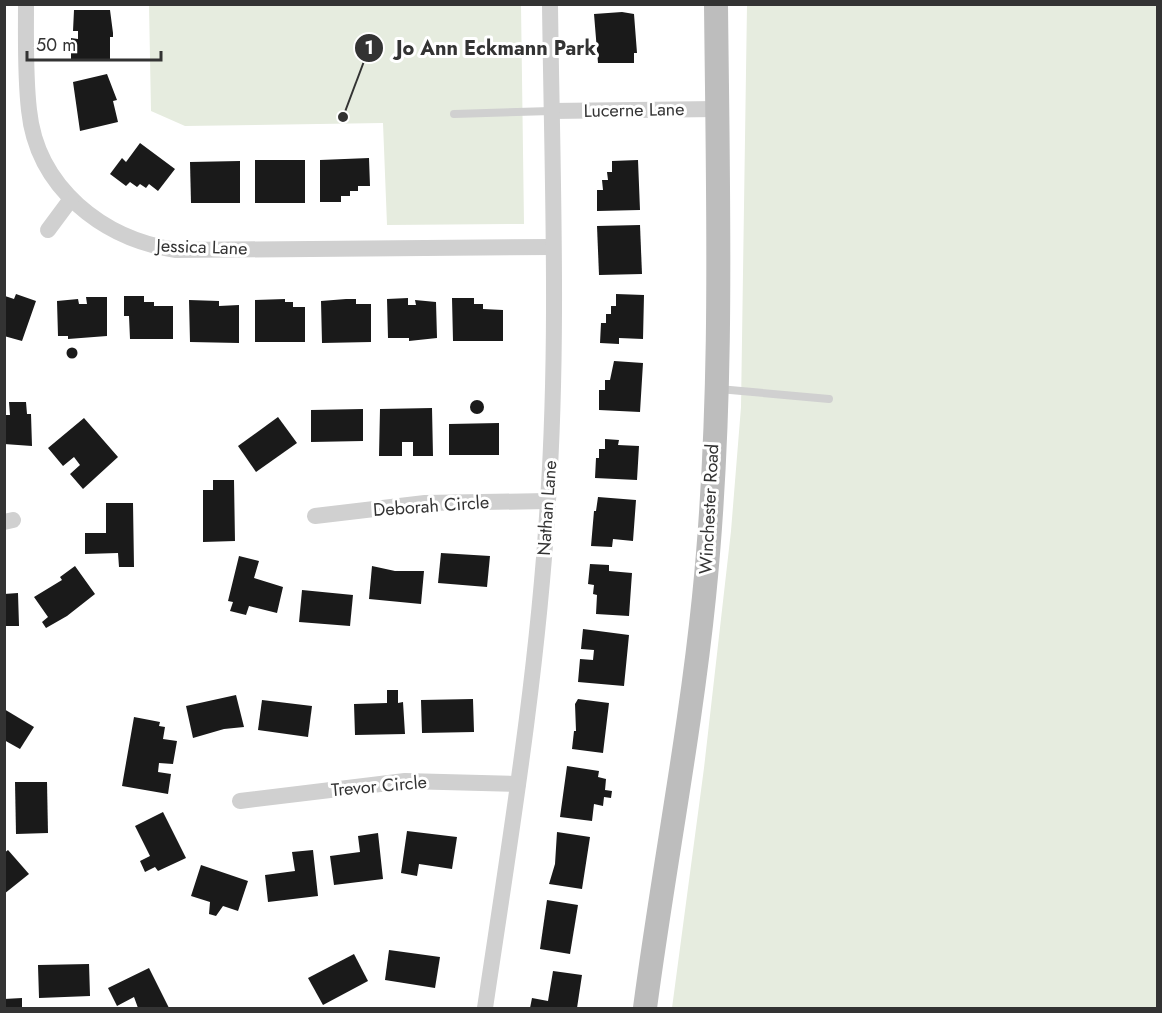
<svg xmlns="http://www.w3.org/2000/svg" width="1162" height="1013" font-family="Jost,sans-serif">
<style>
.green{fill:#e6ecdf}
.building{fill:#1a1a1a}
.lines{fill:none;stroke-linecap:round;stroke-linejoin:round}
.service{stroke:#d0d0d0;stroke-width:8}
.minor{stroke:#d0d0d0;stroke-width:16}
.secondary{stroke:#bdbdbd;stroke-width:24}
.labels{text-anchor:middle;stroke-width:6;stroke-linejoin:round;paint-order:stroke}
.street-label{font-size:18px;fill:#333;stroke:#fff}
.leader{fill:none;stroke:#333;stroke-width:2}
.callout-dot{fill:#333;stroke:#fff;stroke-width:2}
.mark-label{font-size:18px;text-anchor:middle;font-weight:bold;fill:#fff}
.callout-label{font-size:20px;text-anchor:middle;font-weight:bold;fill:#333;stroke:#fff;stroke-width:6;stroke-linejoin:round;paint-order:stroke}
</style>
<rect width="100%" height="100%" fill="#fff"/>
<g class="green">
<path d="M149,5H521L524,224L387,225L383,123L185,126L151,111Z"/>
<path d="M747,5H1157V1008H672L704,768L731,531L741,407Z"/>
</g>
<g class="building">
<path d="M74,10H110L113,33V37H110V59H71V38L78,39V31H73Z"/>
<path d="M622,12L634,14L637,53H634V63H598L594,14Z"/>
<path d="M107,74L117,100L113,101L118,122L80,131L73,82Z"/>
<path d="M140,143L175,169L158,191L149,184L146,188L140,184L137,187L130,182L126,186L110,174L122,158L126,162Z"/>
<path d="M369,158L370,186H358V191H350V196H341V202H320V160Z"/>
<rect x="255" y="160" width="50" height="43"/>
<path d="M638,160L640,210L597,211V190H603L602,180H608L607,172H612V161Z"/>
<path d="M240,161V203H191L190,162Z"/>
<path d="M640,225L642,274L599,275L597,226Z"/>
<path d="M16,294L36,301L22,341L4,336V299L5,296L14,299Z"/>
<path d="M616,294L644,295L643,339L619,338V344L600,343L601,323H606V314H611V306H616Z"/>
<path d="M124,296H144V302H154V306H173V339H130L129,316H124Z"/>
<path d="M86,297H107V336L68,339V336H58L57,301L78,299L79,304H87Z"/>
<path d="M408,298V305H416L415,300L436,302L437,338L409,341V338H388L387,299Z"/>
<path d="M452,298H474V304H483V309L503,310V341H453Z"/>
<path d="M285,299V302H293V307H305V342H255V300Z"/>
<path d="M346,299H356V304H371V342L322,343L321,301Z"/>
<path d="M189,300L219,301V306L239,305V343L190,342Z"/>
<circle cx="72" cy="353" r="5.5"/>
<path d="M614,361L643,363L640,412L599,410V390H605V380H610Z"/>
<circle cx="477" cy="407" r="7"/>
<path d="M9,402H26L27,414H31L32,446L4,444V415H10Z"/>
<path d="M432,408L433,456H413V442H402V456H379L380,409Z"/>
<path d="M363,409V441L311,442V410Z"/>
<path d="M278,417L297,443L256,472L238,446Z"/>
<path d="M84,418L118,457L83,489L70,474L80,465L74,457L63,466L48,448Z"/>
<path d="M499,423V455H449V424Z"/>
<path d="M605,439L619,440L618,445L639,446L637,480L595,478L596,458H599V449H605Z"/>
<path d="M213,480H234L235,541L203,542V490H213Z"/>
<path d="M598,497L636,500L633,541L613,539L612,547L591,546L594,511H596Z"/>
<path d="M106,503H133L134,567H119L118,553L85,554V533H106Z"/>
<path d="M441,553L490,556L487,587L438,583Z"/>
<path d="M239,556L259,561L254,578L283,587L277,613L249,606L246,615L230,611L233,602L228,601Z"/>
<path d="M590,564L609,565V571L632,573L629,616L596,614L597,595L593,594L594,585L588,584Z"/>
<path d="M75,566L95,594L67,616L46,628L42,622L48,617L34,597L62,580L60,577Z"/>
<path d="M372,566L395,571H424L421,604L369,599Z"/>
<path d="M302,590L353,595L350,626L299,622Z"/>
<path d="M18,593L19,626H4V594Z"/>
<path d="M583,629L629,635L624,686L578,682L580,659L593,660L594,650L581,649Z"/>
<path d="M387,690H398V703L403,702L405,734L355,735L354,704L387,703Z"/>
<path d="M236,695L244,727L224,729L193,738L186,706Z"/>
<path d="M473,699L474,732L422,733L421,700Z"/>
<path d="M578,699L609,703L603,753L572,749L574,731H576L575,704Z"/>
<path d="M262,700L312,706L308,737L258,730Z"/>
<path d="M4,709L34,727L20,749L4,740Z"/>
<path d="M134,717L160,722L159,726L165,727L163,739L177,741L173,764L159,763L158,772L171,774L168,794L122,786Z"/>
<path d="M567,766L599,771L598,777L606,779L605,790L612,791L611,798L604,797L603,806L594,804L592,821L560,817Z"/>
<path d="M15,782H47L48,833L16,834Z"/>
<path d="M163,812L186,858L158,871L155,867L145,872L140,861L150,856L135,826Z"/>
<path d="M407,831L457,837L452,869L419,864L417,876L401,873Z"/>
<path d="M557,832L590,837L582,889L549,884L555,864Z"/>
<path d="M378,833L383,879L334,885L330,856L360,852L358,836Z"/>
<path d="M8,850L29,874L4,894V853Z"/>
<path d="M313,850L318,896L268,902L265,875L295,871L292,852Z"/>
<path d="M201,865L248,881L238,911L223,906L216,916L209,914L210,902L191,896Z"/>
<path d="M547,900L578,905L570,954L540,949Z"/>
<path d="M389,950L440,957L435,988L385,980Z"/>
<path d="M354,954L368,981L323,1005L308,978Z"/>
<path d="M89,964L90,996L39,998L38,965Z"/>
<path d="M149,968L169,1008H138L134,997L117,1006L108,988Z"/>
<path d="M553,971L582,975L577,1008H530L532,998L548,1001Z"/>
<path d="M22,998V1008H4V999Z"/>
</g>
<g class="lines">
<g class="service">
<path d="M454,114L551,111"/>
<path d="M719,389L829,399"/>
</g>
<g class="minor">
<path d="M26,4C26,39 25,75 29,110C37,188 103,239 176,250L553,247"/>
<path d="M551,111L717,109"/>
<path d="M48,230L71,199"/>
<path d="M315,516L425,503L548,501"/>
<path d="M4,522L13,520"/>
<path d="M240,801L405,781L518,784"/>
<path d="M485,1008C510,840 538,671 548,501C559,336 552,170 550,4"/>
</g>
<path class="secondary" d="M645,1008C663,871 690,735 704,597C724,400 718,202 716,4"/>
</g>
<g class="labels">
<g class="street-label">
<text transform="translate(634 110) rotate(-1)" y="6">Lucerne Lane</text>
<text transform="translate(202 247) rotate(2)" y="6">Jessica Lane</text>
<text transform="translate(431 506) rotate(-4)" y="6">Deborah Circle</text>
<text transform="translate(547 508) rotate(-86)" y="6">Nathan Lane</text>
<text transform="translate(709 509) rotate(-87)" y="6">Winchester Road</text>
<text transform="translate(379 786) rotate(-5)" y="6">Trevor Circle</text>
</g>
</g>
<path class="leader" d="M343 117L369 48"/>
<g class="callout-dot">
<circle cx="343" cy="117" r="6"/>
<circle cx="369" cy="48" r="15"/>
</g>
<g class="mark-label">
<text x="369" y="54">1</text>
</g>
<g class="callout-label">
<text x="496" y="55">Jo Ann Eckmann Park</text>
</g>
<rect width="1162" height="1013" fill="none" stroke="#333333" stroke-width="12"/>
<path d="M27 51v9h134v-9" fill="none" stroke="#333333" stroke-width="3"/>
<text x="36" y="51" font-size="18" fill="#333333" stroke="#ffffff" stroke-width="4.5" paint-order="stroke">50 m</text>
</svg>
